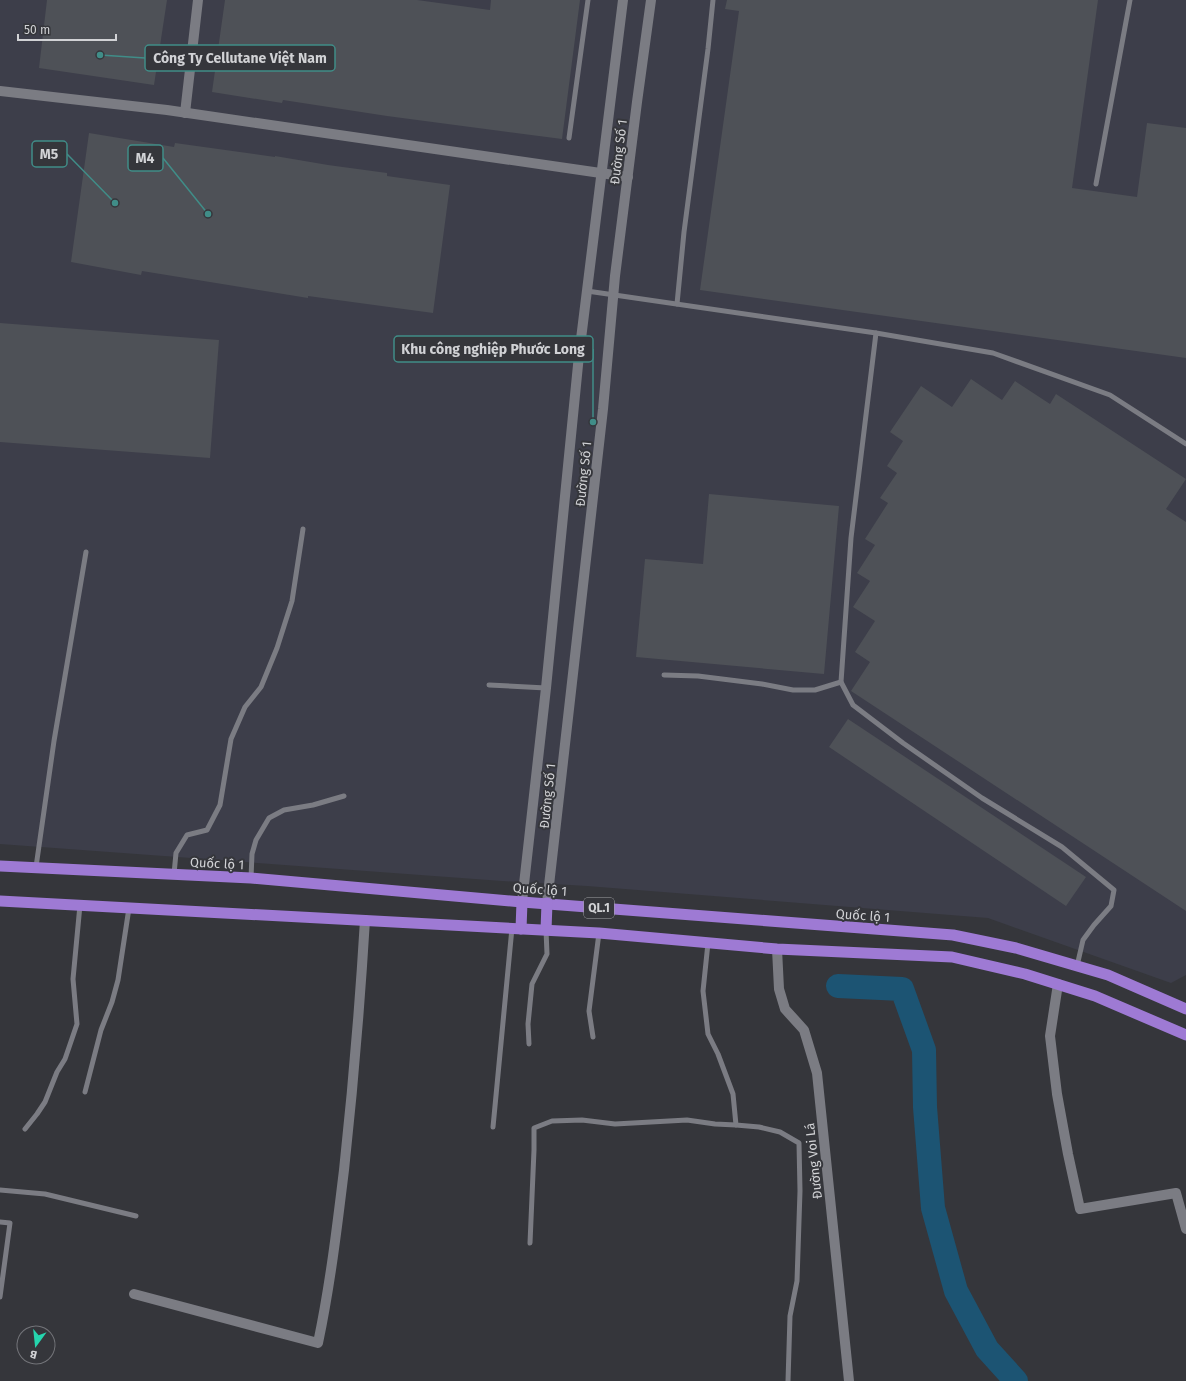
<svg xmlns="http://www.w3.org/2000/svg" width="1186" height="1381" font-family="'Fira Sans',sans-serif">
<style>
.built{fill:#3d3e4a}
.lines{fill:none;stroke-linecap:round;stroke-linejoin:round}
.river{stroke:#1c5473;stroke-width:24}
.building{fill:#4e5157}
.service{stroke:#7b7c83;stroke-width:5}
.minor{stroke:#7b7c83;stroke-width:10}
.trunk{stroke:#9e7ad4;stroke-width:11}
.labels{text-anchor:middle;stroke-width:4;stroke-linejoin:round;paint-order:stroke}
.shield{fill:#35363b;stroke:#a2a3a7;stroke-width:1}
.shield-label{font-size:12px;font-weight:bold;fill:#d1d2d5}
.street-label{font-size:13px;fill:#d1d2d5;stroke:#35363b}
.leader{fill:none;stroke:#408d88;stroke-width:1.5}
.callout-dot{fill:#408d88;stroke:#35363b;stroke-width:1.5}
.callout{fill:#35363b;stroke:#408d88;stroke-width:1.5}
.callout-label{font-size:14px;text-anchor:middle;font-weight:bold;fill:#d1d2d5}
</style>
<rect width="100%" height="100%" fill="#35363b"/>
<path class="built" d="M0,0H1186V975L1171,983L988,918L587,886L502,881L0,844Z"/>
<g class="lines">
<path class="river" d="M838,986L902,989L924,1050L925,1107L933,1208L956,1291L987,1349L1016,1381"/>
</g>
<g class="building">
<path d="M47,0H167L154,85L39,68Z"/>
<path d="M225,0H417L490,10L491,0H580L562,139L387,116L283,100L282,103L212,92Z"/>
<path d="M727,0H1098L1072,188L1137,197L1147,123L1186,128V358L700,290L739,11L725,9Z"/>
<path d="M89,133L174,147L175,143L275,157V156L328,165L387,173V176L450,185L433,313L308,296V298L142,271L141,275L71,262Z"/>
<path d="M0,323L219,340L210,458L0,442Z"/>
<path d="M971,379L1002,400L1015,381L1050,404L1056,394L1186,479L1166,509L1186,522V911L851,691L870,662L855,652L875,621L853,607L870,581L857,573L875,545L865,539L888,503L880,498L897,473L887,466L903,441L890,432L921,386L952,407Z"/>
<path d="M709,494L839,506L824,674L636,657L645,559L703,564Z"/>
<path d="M848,719L1086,877L1066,906L829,747Z"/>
</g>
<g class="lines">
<g class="service">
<path d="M569,138L588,0"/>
<path d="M1096,184L1130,0"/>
<path d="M587,291L876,333L993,353L1110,395L1186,444"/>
<path d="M677,304L684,232L708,49L713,0"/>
<path d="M876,333L851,538L841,682L853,705L903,743L982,798L1062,847L1114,890L1111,906L1094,925L1083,940L1077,966"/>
<path d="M664,675L698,676L762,684L793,690H815L841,682"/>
<path d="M489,685L546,688"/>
<path d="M36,867L54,741L86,552"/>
<path d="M174,874L176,853L187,835L207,830L220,805L231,739L245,707L261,687L277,648L292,601L303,529"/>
<path d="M251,878L252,854L256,840L269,818L284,810L313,805L344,796"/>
<path d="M708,943L703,991L708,1034L718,1054L733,1094L736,1125L759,1127L780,1132L799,1143L800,1191L797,1281L790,1316L788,1381"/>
<path d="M593,1037L589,1011L599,933"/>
<path d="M529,1044L528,1024L532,984L547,954L546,930"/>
<path d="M85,1092L101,1030L112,1002L118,980L129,908"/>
<path d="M493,1127L512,928"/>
<path d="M25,1129L37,1114L45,1102L57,1072L65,1059L77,1024L73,979L80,905"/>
<path d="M0,1190L45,1194L136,1216"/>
<path d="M0,1222L10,1223L0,1297"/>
<path d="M530,1243L534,1150V1128L552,1121L582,1120L615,1124L687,1120L715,1124L736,1125"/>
</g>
<g class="minor">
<path d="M0,91L167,110L628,177"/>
<path d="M185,113L198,0"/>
<path d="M522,902L546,688L579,355L623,0"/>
<path d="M547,903L603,409L615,276L637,102L651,0"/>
<path d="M777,949L779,989L785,1009L804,1030L817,1073L849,1381"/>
<path d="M1058,984L1050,1036L1057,1094L1068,1154L1080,1209L1176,1193L1186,1229"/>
<path d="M134,1294L318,1343C330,1286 337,1228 344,1170C353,1087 360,1003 365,920"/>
</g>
<g class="trunk">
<path d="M0,866L251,878L522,902L953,935L1016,948L1108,975L1186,1009"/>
<path d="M0,901L599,933L777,949L952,957L1025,974L1095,996L1186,1035"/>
<path d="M521,929L522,902"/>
<path d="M546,930L547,903"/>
</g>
</g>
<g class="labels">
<rect class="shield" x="584" y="898" width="30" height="20" rx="3"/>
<g class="shield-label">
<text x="599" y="912">QL.1</text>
</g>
<g class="street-label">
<text transform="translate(618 152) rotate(-83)" y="5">Đường Số 1</text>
<text transform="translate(583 474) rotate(-84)" y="5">Đường Số 1</text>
<text transform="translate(547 796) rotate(-84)" y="5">Đường Số 1</text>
<text transform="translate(217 863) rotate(3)" y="5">Quốc lộ 1</text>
<text transform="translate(540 889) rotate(4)" y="5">Quốc lộ 1</text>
<text transform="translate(863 915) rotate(4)" y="5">Quốc lộ 1</text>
<text transform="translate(813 1161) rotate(-96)" y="5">Đường Voi Lá</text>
</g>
</g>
<path class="leader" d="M100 55L145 58M115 203L67 154M208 214L163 158M593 422L593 349"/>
<g class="callout-dot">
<circle cx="100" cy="55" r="4"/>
<circle cx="115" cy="203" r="4"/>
<circle cx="208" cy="214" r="4"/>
<circle cx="593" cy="422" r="4"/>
</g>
<g class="callout">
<rect x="145" y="45" width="190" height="26" rx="4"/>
<rect x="32" y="141" width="35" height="26" rx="4"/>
<rect x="128" y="145" width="35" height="26" rx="4"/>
<rect x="394" y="336" width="199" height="26" rx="4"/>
</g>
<g class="callout-label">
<text x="240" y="63">Công Ty Cellutane Việt Nam</text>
<text x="49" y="159">M5</text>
<text x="145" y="163">M4</text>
<text x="493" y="354">Khu công nghiệp Phước Long</text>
</g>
<g transform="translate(36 1345) rotate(195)"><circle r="19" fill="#35363b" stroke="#737479"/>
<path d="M0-3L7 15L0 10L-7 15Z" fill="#25d5ae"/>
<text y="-6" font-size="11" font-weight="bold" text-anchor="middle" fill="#d1d2d5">B</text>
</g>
<path d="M18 34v6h98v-6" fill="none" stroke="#d1d2d5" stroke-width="2"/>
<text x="24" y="34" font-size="12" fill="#d1d2d5" stroke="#35363b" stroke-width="3" paint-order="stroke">50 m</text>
</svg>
